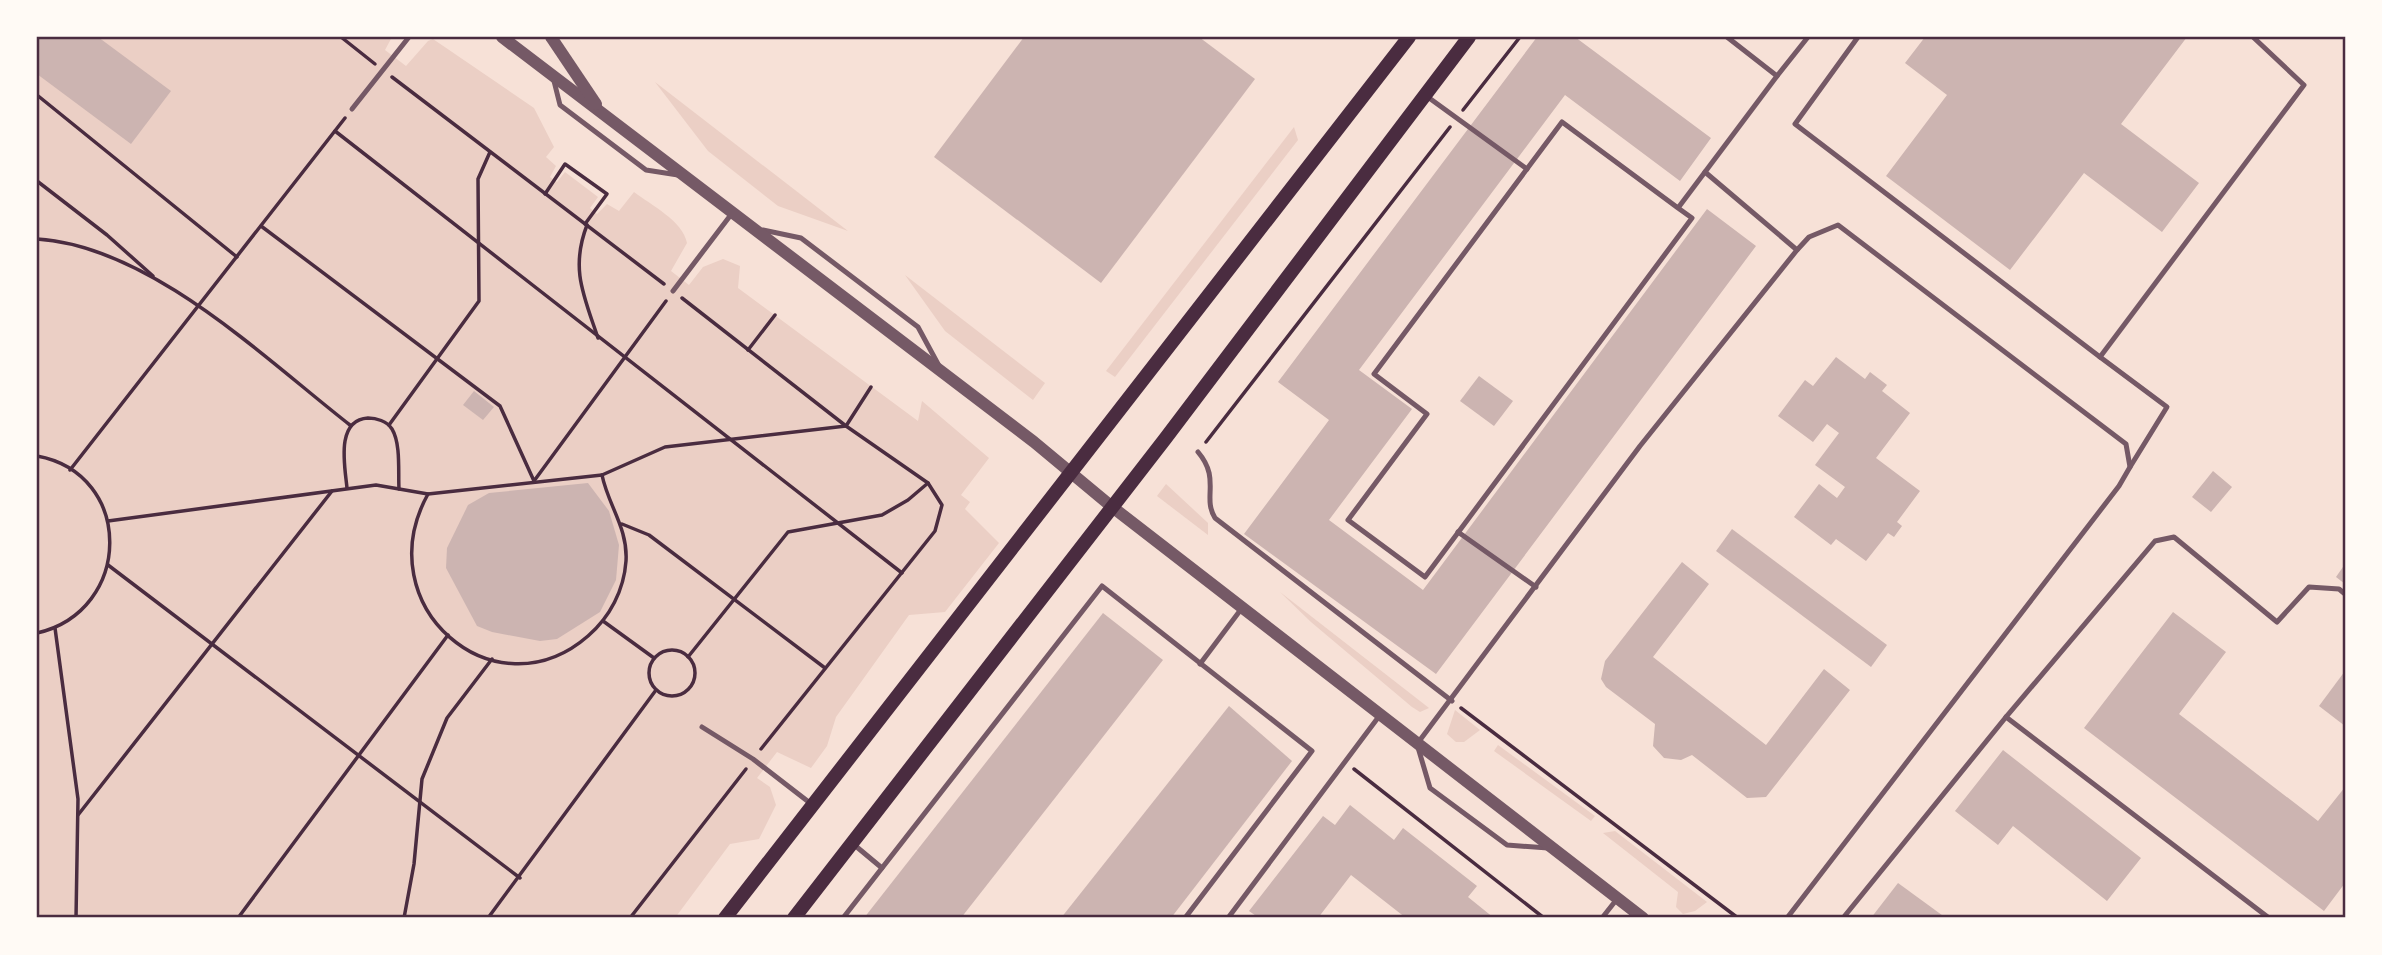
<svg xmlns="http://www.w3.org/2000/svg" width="2382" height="955" font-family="'Open Sans',sans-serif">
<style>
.green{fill:#ebcfc5}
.building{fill:#ccb4b1}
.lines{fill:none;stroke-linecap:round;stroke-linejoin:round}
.path{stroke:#4a2c40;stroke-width:3.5}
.service{stroke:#755966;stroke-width:5}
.tertiary{stroke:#755966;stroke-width:12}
.secondary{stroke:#4a2c40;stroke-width:14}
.neatline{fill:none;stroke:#4a2c40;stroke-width:2.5}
</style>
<rect width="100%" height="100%" fill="#f7e1d7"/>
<g class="green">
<path d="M37,37H392L385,50L406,66L428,41L433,39L534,108L554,147L546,157L556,166L550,177L557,182L565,172L598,197L590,208L597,214L607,204L619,211L634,192C651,205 683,221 687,243L671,271L689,285L703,267L723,259L740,266L738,288L918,421L922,401L989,458L961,495L970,502L965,509L999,543L945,612L909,615L836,717L827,746L811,768L777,752L757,778L770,787L776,805L759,839L730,844L675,918H37Z"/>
<path d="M655,82L848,231L778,206L708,151Z"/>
<path d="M1294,127L1298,140L1115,377L1106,371Z"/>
<path d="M905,275L1045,383L1033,400L945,331Z"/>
<path d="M1166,484L1208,523V535L1157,496Z"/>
<path d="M1280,592L1429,708L1420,712L1412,707L1311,622Z"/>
<path d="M1455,710L1480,730L1464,742H1456L1447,734Z"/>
<path d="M1498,745L1595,816L1591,821L1494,751Z"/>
<path d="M1615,831L1707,902L1695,911L1683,914L1676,907L1678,892L1603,833Z"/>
</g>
<g class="building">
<path d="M37,37H98L171,91L131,144L37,74Z"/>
<path d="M1024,37H1199L1255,79L1101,283L934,157Z"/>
<path d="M1537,37H1575L1711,138L1680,181L1565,95L1359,370L1412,409L1329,520L1423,590L1707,209L1756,246L1436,674L1244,534L1329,420L1278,382Z"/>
<path d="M1925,37H2187L2121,124L2199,183L2162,232L2084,173L2010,270L1886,176L1947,95L1905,63Z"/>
<path d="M1836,357L1865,379L1870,372L1887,385L1882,391L1910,413L1876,458L1920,491L1897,522L1902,526L1894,537L1888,533L1866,561L1836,539L1831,545L1794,517L1819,484L1837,498L1845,487L1815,465L1839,433L1827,424L1813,442L1778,416L1805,380L1813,386Z"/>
<path d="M1479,376L1513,401L1494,426L1460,401Z"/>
<path d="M474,391L494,407L483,420L463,405Z"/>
<path d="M2213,471L2232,487L2211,512L2192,497Z"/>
<path d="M588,483L609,511L619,545L616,580L600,612L557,639L540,641L492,632L477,626L446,568L447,548L468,505L489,493Z"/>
<path d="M1732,529L1887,645L1871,667L1716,551Z"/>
<path d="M1682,562L1709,584L1653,657L1766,745L1824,669L1850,690L1766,797L1747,798L1692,755L1681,760L1664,758L1653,746L1655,724L1606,687L1601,679L1605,661Z"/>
<path d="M2345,564V584L2336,577Z"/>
<path d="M2173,612L2226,652L2179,714L2318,821L2345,787V883L2324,911L2084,728Z"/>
<path d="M1103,613L1163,660L1095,747L961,918H864Z"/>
<path d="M2345,671V726L2319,706Z"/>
<path d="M1229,706L1292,761L1171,918H1061Z"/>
<path d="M2003,750L2141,858L2107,901L2013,826L1998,845L1955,811Z"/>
<path d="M1350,805L1394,840L1403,828L1477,886L1468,897L1494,918H1406L1351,875L1318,918H1259L1249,911L1323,816L1335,825Z"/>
<path d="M1898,883L1946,918H1871Z"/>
</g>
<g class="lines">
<g class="path">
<path d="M341,37L375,64"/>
<path d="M392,77L664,284"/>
<path d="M37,95L237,257"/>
<path d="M1463,110L1520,37"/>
<path d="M335,131L902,573"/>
<path d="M37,181L107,235L153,276"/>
<path d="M545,194L565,164L607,194L585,224"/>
<path d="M587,225C570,269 584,296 598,338"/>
<path d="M261,226L500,406L534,481L666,301"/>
<path d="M37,239C150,246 264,358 350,425"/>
<path d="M682,298L846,426L928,483L942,505L935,531L761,749"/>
<path d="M748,350L775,315"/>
<path d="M389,425L479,301L478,179L490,152"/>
<path d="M1206,442L1450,127"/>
<path d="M37,456C135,474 133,611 37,633"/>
<path d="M70,470L345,118"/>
<path d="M347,488C345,467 335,420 368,418C376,418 387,421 392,429C401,444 398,472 399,489"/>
<path d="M428,494C366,606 495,717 588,636C610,617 624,590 626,561C628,528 608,505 602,475"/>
<path d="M108,521L376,485L428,494L602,475L665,447L846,426L871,387"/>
<path d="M622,524L649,535L825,668"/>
<path d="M108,565L520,878"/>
<path d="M603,621L654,658"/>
<path d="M55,628L78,799L76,918"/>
<circle cx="672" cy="673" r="23"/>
<path d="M688,657L788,532L882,515L908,500L928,483"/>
<path d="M1461,708L1738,918"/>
<path d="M1354,769L1544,918"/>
<path d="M78,815L332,491"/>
<path d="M238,918L448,635"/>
<path d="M404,918L414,864L422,779L447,718L492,659"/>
<path d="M488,918L656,690"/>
<path d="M630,918L746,769"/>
</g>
<g class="service">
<path d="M1727,37L1777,76L1808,37"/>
<path d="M1858,37L1795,124L2100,357L2304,85L2253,37"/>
<path d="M554,81L560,105L646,170L678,175"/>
<path d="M1425,95L1527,169"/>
<path d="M352,109L409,37"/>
<path d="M1705,172L1797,250"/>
<path d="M1678,208L1692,218L1425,577L1348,520L1427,414L1374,374L1562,122L1678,208L1777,76"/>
<path d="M763,230L801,238L918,327L938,364"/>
<path d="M673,291L733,212"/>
<path d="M2100,357L2167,407L2130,467"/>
<path d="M1198,452C1221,479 1202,497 1215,518L1452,701"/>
<path d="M1458,532L1536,587"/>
<path d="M1200,664L1242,608"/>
<path d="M2006,717L2269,918"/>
<path d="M702,727L753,759L810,803"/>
<path d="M852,843L882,868"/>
<path d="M1548,848L1507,845L1430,788L1417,744L1640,446L1797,250L1809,237L1838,225L2126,444L2130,467L2119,486L1787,918"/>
<path d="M843,918L1102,586L1312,751L1185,918"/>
<path d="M1228,918L1380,715"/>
<path d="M1602,918L1617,899"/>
<path d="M1843,918L2006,717L2155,541L2174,537L2277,622L2309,587L2339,589L2345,594"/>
</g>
<g class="tertiary">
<path d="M502,37L1034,442L1111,506L1643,918"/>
<path d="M551,37L596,104"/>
</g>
<g class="secondary">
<path d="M725,918L1409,37"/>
<path d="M794,918L1165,439L1469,37"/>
</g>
</g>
<rect width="2382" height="955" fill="none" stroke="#fffaf5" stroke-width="77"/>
<rect x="38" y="38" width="2306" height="878" class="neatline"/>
</svg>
